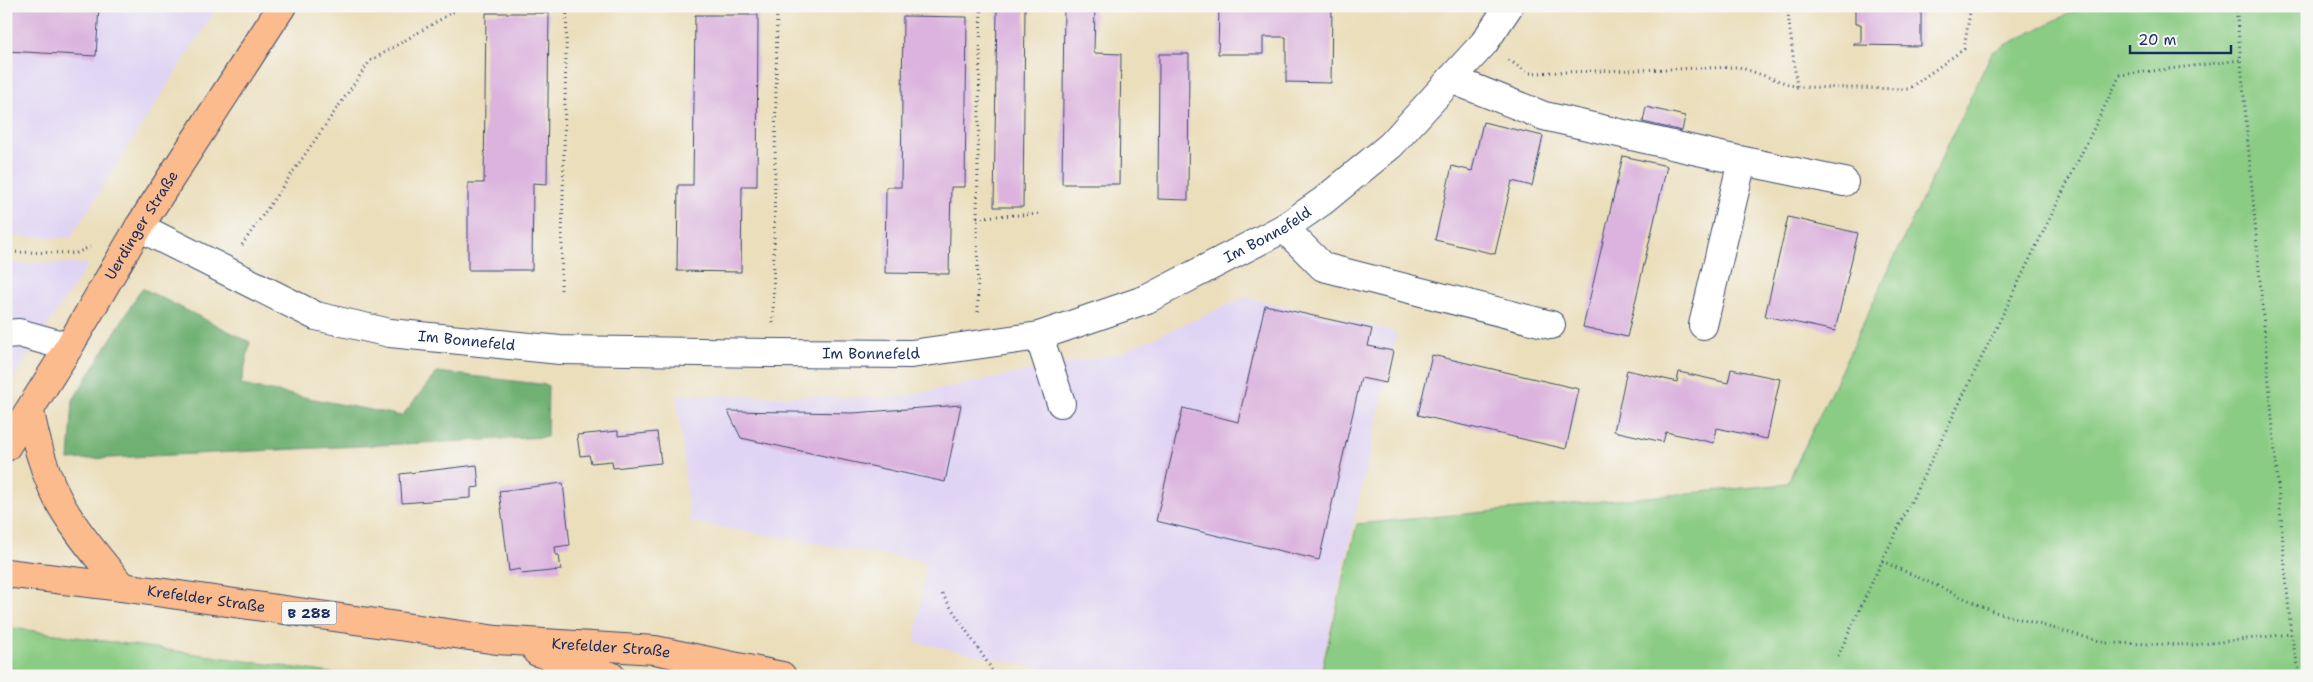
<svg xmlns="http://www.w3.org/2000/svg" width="2313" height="682" font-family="'Shantell Sans',sans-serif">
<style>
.built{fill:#e0d4f4}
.green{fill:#8bcc84;stroke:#537e71}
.forest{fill:#70b072;stroke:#467068}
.building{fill:#dbb3de}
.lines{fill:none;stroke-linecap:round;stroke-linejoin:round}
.minor-casing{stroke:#3a496c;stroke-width:30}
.major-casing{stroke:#3a496c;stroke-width:30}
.path{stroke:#3a496c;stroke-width:3;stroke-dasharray:1 4;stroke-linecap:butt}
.minor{stroke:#fff;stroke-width:28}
.major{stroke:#fbbb8d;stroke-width:28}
.labels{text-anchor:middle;stroke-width:4.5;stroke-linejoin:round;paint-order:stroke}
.shield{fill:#f6f6f2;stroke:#5d6b8a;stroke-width:1}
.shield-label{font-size:14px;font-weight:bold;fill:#1b2f5e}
.street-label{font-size:15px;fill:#1b2f5e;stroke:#f6f6f2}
</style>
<rect width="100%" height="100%" fill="#f6f6f2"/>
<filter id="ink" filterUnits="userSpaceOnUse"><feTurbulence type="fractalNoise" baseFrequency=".02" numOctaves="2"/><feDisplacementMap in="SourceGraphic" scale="10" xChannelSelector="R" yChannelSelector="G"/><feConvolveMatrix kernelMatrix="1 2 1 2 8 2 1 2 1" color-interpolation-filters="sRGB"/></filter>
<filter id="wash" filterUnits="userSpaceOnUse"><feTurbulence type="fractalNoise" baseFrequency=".0096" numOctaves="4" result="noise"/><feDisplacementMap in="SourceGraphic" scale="20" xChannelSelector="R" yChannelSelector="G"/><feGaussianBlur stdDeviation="1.12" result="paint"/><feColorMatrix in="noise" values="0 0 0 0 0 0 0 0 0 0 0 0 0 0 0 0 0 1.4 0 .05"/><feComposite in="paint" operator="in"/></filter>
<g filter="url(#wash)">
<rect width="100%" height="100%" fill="#ebdebb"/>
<g class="built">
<path d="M6,6H218L70,238L6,236Z"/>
<path d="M6,263L88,264L6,390Z"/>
<path d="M1246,297L1397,332L1319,676H1077L915,642L926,562L690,522L677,395L899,397L1119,353Z"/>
</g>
<g class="green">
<path d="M2084,6H2307V676H1320L1357,524L1787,484L1992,52Z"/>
<path d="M6,627L352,676H6Z"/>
</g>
<path class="forest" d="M142,288L250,342L241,385L402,416L437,372L548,385L547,437L69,460L73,400Z"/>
<g id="blocks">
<g class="building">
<path d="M6,6H99L96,56L6,51Z"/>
<path d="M997,6H1025L1023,207H994Z"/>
<path d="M1064,6H1095L1094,53L1121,54L1119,184H1062Z"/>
<path d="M1219,6H1332L1331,83L1286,82V37H1263V54H1218Z"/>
<path d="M1855,6H1921V46L1854,45V43H1861V24H1855Z"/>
<path d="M486,13H549L547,184L533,183L532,270H468V183H484Z"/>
<path d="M695,15H758L757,186H742L741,272L677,271L678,185H693Z"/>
<path d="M903,16L967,17L965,187H951L949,274L885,273L886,187H901Z"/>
<path d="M1159,54H1189L1188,200L1158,199Z"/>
<path d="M1646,107L1685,116L1682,131L1643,122Z"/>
<path d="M1483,122L1543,136L1532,186L1512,181L1495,254L1435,240L1452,166L1472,171Z"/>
<path d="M1623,156L1667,166L1627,337L1583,327Z"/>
<path d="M1788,217L1858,233L1835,331L1765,316Z"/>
<path d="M1265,305L1372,329L1368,346L1393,351L1386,383L1361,378L1319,560L1156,521L1183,408L1238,422Z"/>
<path d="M1432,355L1579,389L1566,449L1418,415Z"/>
<path d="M1731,369L1780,379L1767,439L1717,428L1714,443L1666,432L1663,442L1614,431L1627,370L1677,382L1679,372L1728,383Z"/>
<path d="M961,405L945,482L741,438L728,411L853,413Z"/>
<path d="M618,431V436L657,432L661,463L613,468L612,461L591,463L589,455L580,456L577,435Z"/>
<path d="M477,465L479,487L471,488V498L402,503L400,474Z"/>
<path d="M563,483L570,545L555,547L556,555H559L561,570L521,574L520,569L509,571L499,491Z"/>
</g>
</g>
</g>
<g filter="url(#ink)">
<use href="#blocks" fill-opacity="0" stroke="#3a496c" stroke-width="1"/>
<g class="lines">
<g class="minor-casing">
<g id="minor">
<path d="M1451,79L1544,116L1729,158L1844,182"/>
<path id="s1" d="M139,227L316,316L390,333L560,350L773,353L911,354L1039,336L1147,299L1284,228L1323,201L1391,145L1484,43L1509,6"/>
<path d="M1284,228L1323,267L1551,325"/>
<path d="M1703,325L1742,161"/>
<path d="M6,334L19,333L69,347"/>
<path d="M1039,336L1061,403"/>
</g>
</g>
<g class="major-casing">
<g id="major">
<path d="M30,412C35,438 42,464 53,489C67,522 100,559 122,587"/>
<path id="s2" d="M6,447L69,347L139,227L282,6"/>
<path id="s3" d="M6,573L122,587L497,640L655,650L782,676"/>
<path d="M537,652L611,676"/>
</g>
</g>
<g class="path">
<path d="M1787,6L1797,87"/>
<path d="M2236,6L2291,634L2300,676"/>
<path d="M1509,60L1528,73L1739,67L1797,87L1908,89L1964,49L1971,6"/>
<path d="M977,217L1041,214"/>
<path d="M242,245L370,61L458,9L468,6"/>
<path d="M6,252L76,253L90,247"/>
<path d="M561,290L567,6"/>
<path d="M978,312L977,217L981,6"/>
<path d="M773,323L777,6"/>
<path d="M1882,561L1995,612L2106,643L2193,645L2291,634"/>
<path d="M942,594L991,668L994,676"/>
<path d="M1838,656L1882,561L2120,75L2241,60"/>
</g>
<use href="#minor" class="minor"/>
<use href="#major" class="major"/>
</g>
</g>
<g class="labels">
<rect class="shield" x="281.5" y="601.5" width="55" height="23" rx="4"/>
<g class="shield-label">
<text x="309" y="618">B 288</text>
</g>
<g class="street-label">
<text dy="5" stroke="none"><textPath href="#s2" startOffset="260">Uerdinger Straße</textPath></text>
<text dy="5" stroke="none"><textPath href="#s1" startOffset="1176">Im Bonnefeld</textPath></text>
<text dy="5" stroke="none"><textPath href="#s1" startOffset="351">Im Bonnefeld</textPath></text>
<text dy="5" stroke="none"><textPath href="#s1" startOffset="756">Im Bonnefeld</textPath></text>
<text dy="5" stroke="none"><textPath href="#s3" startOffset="202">Krefelder Straße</textPath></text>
<text dy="5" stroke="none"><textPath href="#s3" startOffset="610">Krefelder Straße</textPath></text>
</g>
</g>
<rect width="2313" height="682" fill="none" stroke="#f6f6f2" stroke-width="25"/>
<path d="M2130 45v8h101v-8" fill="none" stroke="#1b2f5e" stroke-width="2.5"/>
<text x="2138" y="45" font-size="15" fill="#1b2f5e" stroke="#f6f6f2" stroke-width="4" paint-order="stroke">20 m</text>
</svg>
